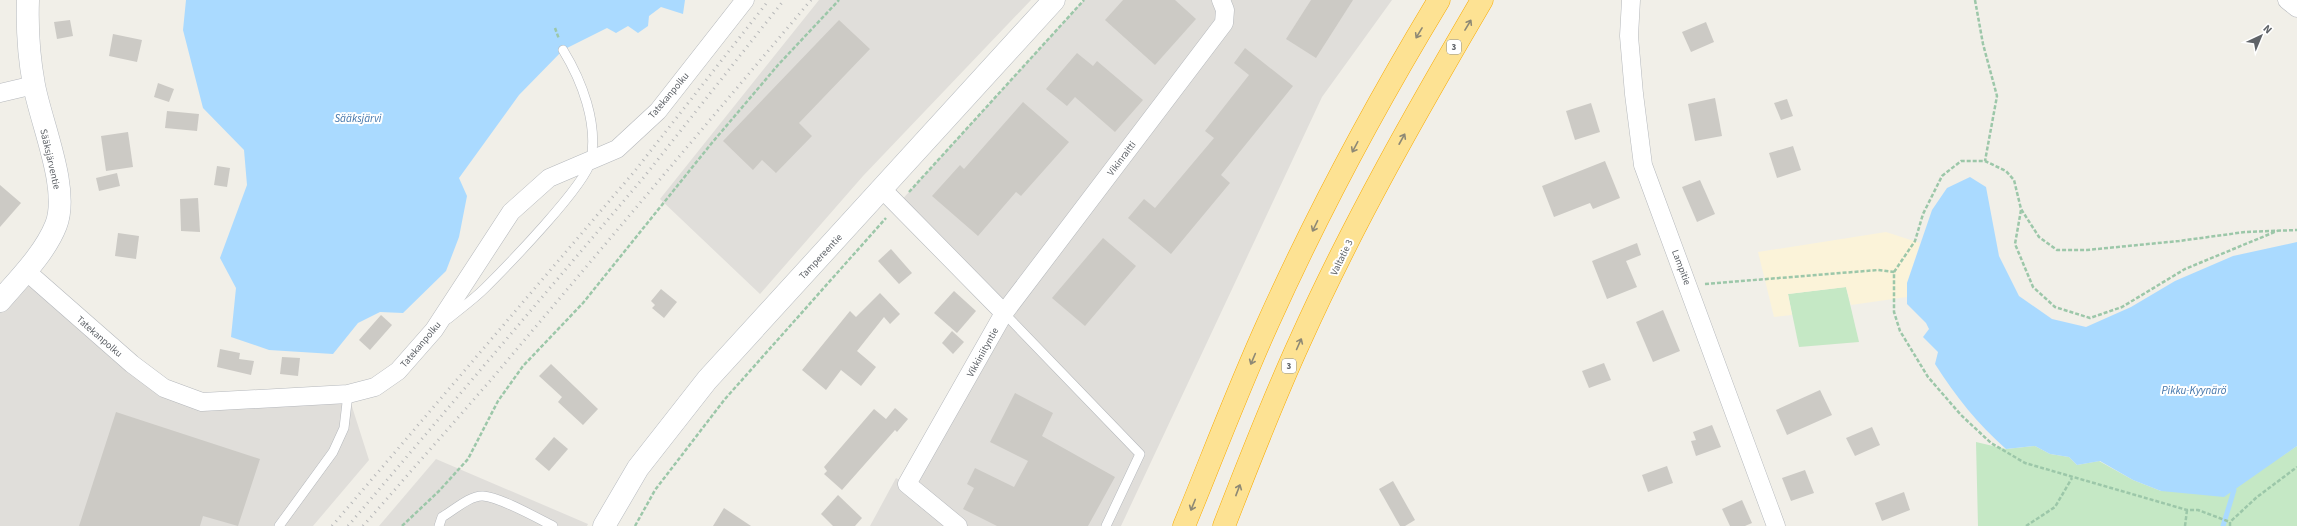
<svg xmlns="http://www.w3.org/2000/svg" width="2297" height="526" font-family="'Source Sans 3',sans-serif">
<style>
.industrial{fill:#e0deda}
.green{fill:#c5e8c5}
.sand{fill:#fbf3d9}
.water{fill:#aadaff}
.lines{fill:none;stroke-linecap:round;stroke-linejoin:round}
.stream{stroke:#aadaff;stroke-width:5}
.building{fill:#cccac5}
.lane-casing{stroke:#b5b8bc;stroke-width:10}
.street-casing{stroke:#b5b8bc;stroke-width:19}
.secondary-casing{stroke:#b6babf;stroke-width:23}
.highway-casing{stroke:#f9ab00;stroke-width:23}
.path{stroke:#9cc7a9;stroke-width:2.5;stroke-dasharray:4 2;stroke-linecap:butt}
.lane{stroke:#fff;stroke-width:9}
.street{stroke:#fff;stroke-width:18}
.secondary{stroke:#fff;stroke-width:22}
.highway{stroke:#fde293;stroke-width:22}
.rail{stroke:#b6b7b8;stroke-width:3;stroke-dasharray:1 5;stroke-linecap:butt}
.oneway{stroke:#8e8975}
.labels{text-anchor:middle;stroke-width:4;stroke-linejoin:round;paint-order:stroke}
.shield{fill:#fff;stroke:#8f9295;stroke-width:1}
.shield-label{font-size:9px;font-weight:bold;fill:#5f6368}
.street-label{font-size:10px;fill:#5f6368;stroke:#fff}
.water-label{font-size:11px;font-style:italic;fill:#4174aa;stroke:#fff}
</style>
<rect width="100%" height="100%" fill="#f1efe8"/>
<g class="industrial">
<path d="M819,0H1031L863,176L760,294L660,199Z"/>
<path d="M1084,0H1392L1322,97L1121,526H870L896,478L906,484L1004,313L898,204Z"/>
<path d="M26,271L132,364L202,402L348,394L369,460L313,526H0V301Z"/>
<path d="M436,459L588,524L587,526H379Z"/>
</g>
<g class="green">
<path d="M1846,287L1859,342L1799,347L1788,294Z"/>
<path d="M1976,442L2006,449L2035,446L2050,454L2069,457L2077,465L2099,461L2133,480L2161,491L2279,458L2297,446V526H1978Z"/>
</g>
<path class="sand" d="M1886,232L1920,243L1907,283V297L1851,305L1846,287L1788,294L1792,315L1774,317L1758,252Z"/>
<g class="water">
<path d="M186,0H685L683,14L661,7L649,16L648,26L638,33L628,26L616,33L607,28L563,50L519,95L459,178L467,196L459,237L446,271L403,313L380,312L358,323L333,354L269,350L231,337L236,288L220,258L247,185L244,150L203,108L183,30Z"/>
<path d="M1970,177L1986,187L1999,256L2019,296L2052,319L2086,327L2131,307L2175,281L2233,256L2297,242V446L2224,497L2161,491L2133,480L2100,461L2077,465L2069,457L2050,454L2035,446L2006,449C1977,423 1956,397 1935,364L1938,352L1923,337L1929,329L1926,323L1907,304V283L1932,210L1947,188Z"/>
</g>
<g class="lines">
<path class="stream" d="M2223,526L2234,490"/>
</g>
<g class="building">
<path d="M1123,0H1175L1196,19L1155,65L1105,20Z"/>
<path d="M1311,0H1353L1316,58L1286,39Z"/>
<path d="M70,20L73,36L57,39L54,22Z"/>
<path d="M839,20L870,49L799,123L812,136L776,173L762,160L753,170L723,141Z"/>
<path d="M1706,22L1714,42L1691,52L1682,32Z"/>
<path d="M113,34L142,40L137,62L109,56Z"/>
<path d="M1245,48L1293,86L1221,175L1230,183L1171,254L1128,218L1144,199L1155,208L1214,138L1205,131L1249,75L1234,63Z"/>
<path d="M1077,53L1093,66L1097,61L1143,100L1115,132L1075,97L1067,106L1046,89Z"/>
<path d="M158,83L174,89L169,102L154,97Z"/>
<path d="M1715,98L1722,136L1695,141L1688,104Z"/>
<path d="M1787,99L1793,116L1781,120L1774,103Z"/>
<path d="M1023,102L1069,142L1021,196L1016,192L978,236L932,196L960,165L964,169Z"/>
<path d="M1591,103L1600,132L1575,140L1566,111Z"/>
<path d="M167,111L199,114L197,131L165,128Z"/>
<path d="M128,132L133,167L106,171L101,136Z"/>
<path d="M1793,146L1801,170L1777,178L1769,153Z"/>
<path d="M1605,161L1620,198L1593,209L1590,203L1554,217L1542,186Z"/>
<path d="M217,166L230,168L227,187L214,185Z"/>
<path d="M117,173L120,186L99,191L96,178Z"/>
<path d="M1700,180L1715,214L1697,222L1682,187Z"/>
<path d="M0,185L21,203L0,227Z"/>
<path d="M198,198L200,232L181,231L180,199Z"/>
<path d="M118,233L139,236L136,259L115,256Z"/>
<path d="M1103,238L1136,266L1085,326L1052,298Z"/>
<path d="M1637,243L1641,255L1626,261L1637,287L1607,299L1592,261Z"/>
<path d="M891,249L912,273L899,284L878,261Z"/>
<path d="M661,289L677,302L664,318L652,308L655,305L651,301Z"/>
<path d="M954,291L976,311L957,333L934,313Z"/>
<path d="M880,293L900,314L890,324L884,317L857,351L876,367L861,386L841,370L826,390L802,370L850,311L856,317Z"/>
<path d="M1663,310L1680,351L1653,362L1636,322Z"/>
<path d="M381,315L392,325L370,350L359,340Z"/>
<path d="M952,331L964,342L953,354L942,343Z"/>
<path d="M220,349L240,353L239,359L254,361L251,375L217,367Z"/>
<path d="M282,357L300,358L298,376L280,374Z"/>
<path d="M1604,363L1611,380L1589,388L1582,371Z"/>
<path d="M551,364L598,409L583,425L558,402L562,397L539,376Z"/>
<path d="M1820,390L1832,415L1787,435L1776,410Z"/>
<path d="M1015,393L1053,413L1042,436L1115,477L1088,526H997L963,509L974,488L967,484L975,468L1014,487L1028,461L990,442Z"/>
<path d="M895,408L908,419L897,432L895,430L842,490L824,474L827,471L824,467L874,409L886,419Z"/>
<path d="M116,412L260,459L238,526L203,516L200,526H79Z"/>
<path d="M1712,425L1721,447L1696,456L1691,441L1696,440L1693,432Z"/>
<path d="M1872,427L1880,445L1855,456L1846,438Z"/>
<path d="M554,437L568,449L549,471L535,459Z"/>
<path d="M1667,466L1673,483L1648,492L1642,475Z"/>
<path d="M1805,470L1814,493L1791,501L1782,478Z"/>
<path d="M1393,481L1415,520L1405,526H1400L1379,489Z"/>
<path d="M1904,492L1910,510L1882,521L1875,503Z"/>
<path d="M838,495L862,518L855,526H833L821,514Z"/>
<path d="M1742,500L1752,523L1745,526H1730L1722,509Z"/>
<path d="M724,508L751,526H713Z"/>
</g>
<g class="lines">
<g class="lane-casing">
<g id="lane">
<path d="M1004,313L1140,454L1106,526"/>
<path d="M448,319C460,309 474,299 485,288C507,266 586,185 591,160C598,123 582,81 563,50"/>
<path d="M279,526L333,452L344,428L348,394"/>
<path d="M439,526L442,517C453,511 470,495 483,496C500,497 537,518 553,526"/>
</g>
</g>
<g class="street-casing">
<g id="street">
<path d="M1631,0L1629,36L1634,94L1643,165L1776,526"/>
<path d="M2287,0L2297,8"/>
<path d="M0,93L34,85"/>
<path d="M882,189L1004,313"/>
<path d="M26,271L132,364L164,388L202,402L348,394L375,387L398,371L434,330L511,212L549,178L617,149L658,111L745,0"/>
<path d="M958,526L907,484L1004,313L1224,23L1225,10L1221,0"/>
</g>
</g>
<g class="secondary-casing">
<g id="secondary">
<path d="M0,301C19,279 45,253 56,225C70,189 41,123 34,85C29,58 27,28 28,0"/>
<path d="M604,526L638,468L707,380L1054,0"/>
</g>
</g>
<g class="highway-casing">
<g id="highway">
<path d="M1184,526C1212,458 1238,389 1268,323C1318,212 1376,104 1439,0"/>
<path d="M1224,526C1248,464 1272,402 1300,341C1353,223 1417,111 1482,0"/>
</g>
</g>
<g class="path">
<path d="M1975,0L1983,44L1997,96L1985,161"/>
<path d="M555,28L559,39"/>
<path d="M909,192L1084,0"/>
<path d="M2021,210L2015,244L2033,287L2055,307L2090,318L2122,307L2185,269L2277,231"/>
<path d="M1894,272L1915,241L1923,214L1942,176L1961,161H1985L2006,171L2014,180L2021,209L2039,237L2057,250H2087L2179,241L2245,232L2297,230"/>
<path d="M1705,284L1878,270L1894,272V312L1900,331L1928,377L1961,415L1991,443L2025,463L2187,510H2198L2230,522"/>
<path d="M402,526L439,491L468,459L498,401L523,366L583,303L711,144L778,65L839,0"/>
<path d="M635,526L655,490L725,399L886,218"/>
<path d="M2026,526L2055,507L2072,478"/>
<path d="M2185,526L2187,510"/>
<path d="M2230,526V522L2257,497L2297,467"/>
</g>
<use href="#lane" class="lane"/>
<use href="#street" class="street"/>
<use href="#secondary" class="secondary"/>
<use href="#highway" class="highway"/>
<g class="rail">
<path d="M332,526L634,172L769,0"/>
<path d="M348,526L644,177L784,0"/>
<path d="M363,526L490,381L811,0"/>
</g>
</g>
<defs><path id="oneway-shaft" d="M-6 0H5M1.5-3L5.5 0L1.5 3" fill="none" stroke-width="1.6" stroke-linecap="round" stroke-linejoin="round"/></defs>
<g class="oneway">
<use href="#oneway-shaft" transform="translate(1468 25) rotate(-59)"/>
<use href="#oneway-shaft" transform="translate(1419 33) rotate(121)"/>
<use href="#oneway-shaft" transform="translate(1402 139) rotate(-61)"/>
<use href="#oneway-shaft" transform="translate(1355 147) rotate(118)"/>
<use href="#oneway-shaft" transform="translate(1315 226) rotate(116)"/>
<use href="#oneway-shaft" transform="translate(1299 344) rotate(-66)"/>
<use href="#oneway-shaft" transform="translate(1253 359) rotate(113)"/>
<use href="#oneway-shaft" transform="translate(1238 490) rotate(-69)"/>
<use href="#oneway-shaft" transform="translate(1193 505) rotate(112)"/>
</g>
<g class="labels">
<g class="shield">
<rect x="1447" y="40" width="14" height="14" rx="3"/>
<rect x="1282" y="359" width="14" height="14" rx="3"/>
</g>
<g class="shield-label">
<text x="1454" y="50">3</text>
<text x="1289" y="369">3</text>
</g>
<g class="street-label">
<text transform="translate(668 95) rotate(-50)" y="4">Tatekanpolku</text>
<text transform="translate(1121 158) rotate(-53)" y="4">Vikinraitti</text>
<text transform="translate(51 159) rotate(77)" y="4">Sääksjärventie</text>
<text transform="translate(820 256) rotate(-47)" y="4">Tampereentie</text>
<text transform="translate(1341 257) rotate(-64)" y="4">Valtatie 3</text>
<text transform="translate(1682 267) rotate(69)" y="4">Lampitie</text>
<text transform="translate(100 336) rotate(41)" y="4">Tatekanpolku</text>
<text transform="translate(420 344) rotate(-50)" y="4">Tatekanpolku</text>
<text transform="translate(982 352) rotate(-61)" y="4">Vikkiniityntie</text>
</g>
<g class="water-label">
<text x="358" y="122">Sääksjärvi</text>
<text x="2194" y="394">Pikku-Kyynärö</text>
</g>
</g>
<g transform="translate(2261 36) rotate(44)" stroke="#ffffff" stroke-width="3" paint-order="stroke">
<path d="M0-3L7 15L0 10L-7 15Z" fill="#5f6368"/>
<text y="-6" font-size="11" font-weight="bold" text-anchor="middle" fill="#5f6368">N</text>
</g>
</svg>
